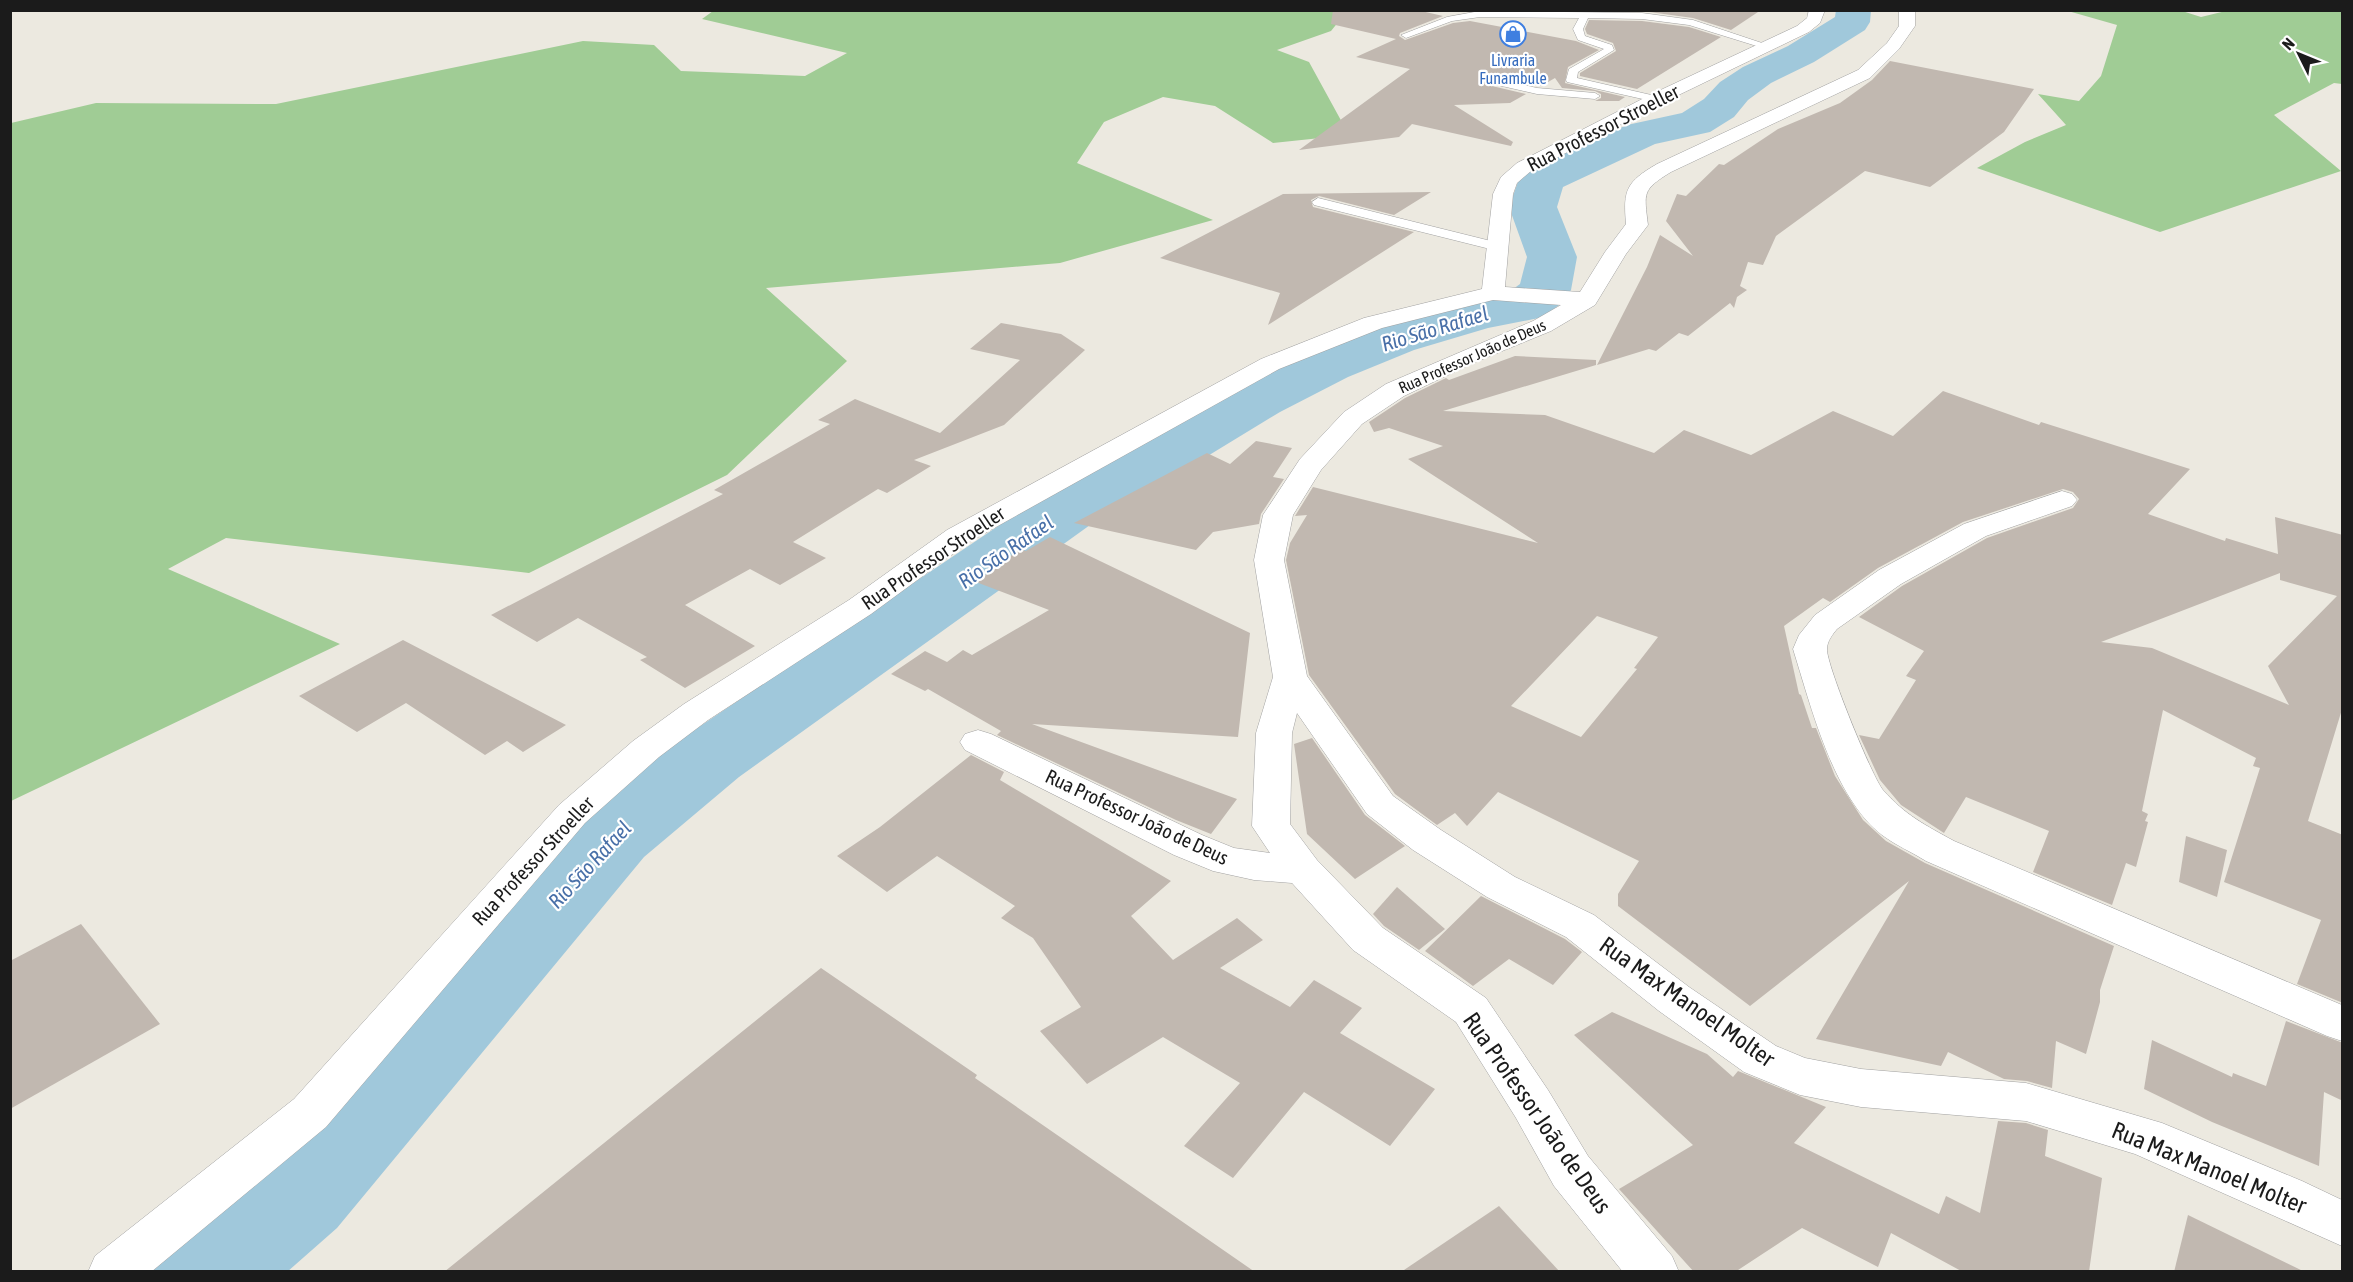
<svg xmlns="http://www.w3.org/2000/svg" width="2353" height="1282" font-family="'Asap Condensed',sans-serif">
<style>
.forest{fill:#a0cc95}
.lines{fill:none;stroke-linecap:round;stroke-linejoin:round}
.river{fill:#a0c8db;fill-rule:evenodd}
.building{fill:#c1b8b0;fill-rule:evenodd}
.service-casing{stroke:#a2a2a2;stroke-width:1}
.minor-casing{stroke:#a2a2a2;stroke-width:1}
.service{fill:#fff;fill-rule:evenodd}
.minor{fill:#fff;fill-rule:evenodd}
.labels{text-anchor:middle;stroke-width:4.5;stroke-linejoin:round;paint-order:stroke}
.far-shop-label{font-size:16px;fill:#366cbe;stroke:#fff}
.far-street-label{font-size:16px;fill:#1b1b1b;stroke:#fff}
.street-label{font-size:20px;fill:#1b1b1b;stroke:#fff}
.water-label{font-size:21px;font-style:italic;fill:#4970a8;stroke:#fff}
.near-street-label{font-size:24px;fill:#1b1b1b;stroke:#fff}
</style>
<rect width="100%" height="100%" fill="#ece9e0"/>
<g class="forest">
<path d="M2179,10L2201,17L2230,10L2342,11V84L2334,83L2274,115L2341,171L2160,232L1977,168L2025,142L2066,125L2038,94L2079,101L2101,76L2117,25L2068,11Z"/>
<path d="M713,11H1347L1331,31L1277,50L1309,62L1349,135L1273,143L1215,106L1163,97L1104,122L1077,163L1213,220L1060,263L766,288L847,361L727,475L529,573L226,538L168,569L340,644L11,801V123L96,103L276,104L583,41L654,45L681,71L805,76L847,53L702,19Z"/>
</g>
<g class="lines">
<path class="river" d="M1836,10H1871L1870,22L1865,30L1814,62L1771,83L1748,100L1734,117L1710,132L1655,144L1563,187L1557,207L1577,257L1571,290L1564,301L1544,317L1488,328L1414,350L1348,377L1280,412L1206,457L1129,497L739,777L644,857L337,1228L287,1272H146L162,1235L259,1160L582,813L681,739L1083,469L1162,431L1238,386L1308,353L1374,326L1462,301L1509,292L1520,284L1527,257L1509,207L1519,179L1526,169L1627,125L1682,113L1704,99L1720,82L1743,67L1788,46L1835,17Z"/>
</g>
<g class="building">
<path d="M1333,10H1417L1443,16L1400,33L1399,36L1405,40L1453,23L1470,21L1576,41L1599,50L1568,67L1565,83L1625,97L1619,101H1595L1601,98V94L1595,91L1562,88L1555,78L1541,86L1497,77L1490,81L1492,86L1526,94L1510,103L1454,105L1513,142L1511,146L1412,124L1399,137L1299,150L1410,69L1356,57L1396,39L1331,24Z"/>
<path d="M1622,10H1761L1731,30L1693,18L1642,11Z"/>
<path d="M1589,20L1642,21L1689,27L1721,37L1637,89L1580,76V73L1616,51L1613,43L1587,34L1585,29Z"/>
<path d="M1890,61L2034,89L2004,132L1930,187L1865,171L1776,236L1763,265L1748,262L1740,286L1747,290L1737,297L1734,308L1730,303L1688,336L1679,333L1656,351L1649,349L1597,365L1647,267L1660,235L1693,256L1666,221L1677,194L1686,196L1719,164L1724,165L1778,129L1840,103L1872,80Z"/>
<path d="M1431,192L1394,215L1319,196L1311,200L1313,207L1414,232L1268,325L1280,293L1160,258L1283,194Z"/>
<path d="M1001,323L1061,334L1085,350L1004,425L914,460L931,466L887,493L878,489L793,542L826,558L780,585L750,569L685,605L755,646L685,688L640,660L647,657L578,618L537,642L491,615L723,494L714,490L830,424L818,420L855,399L940,433L1020,360L970,349Z"/>
<path d="M1515,356L1596,360V365L1443,411L1545,415L1654,453L1684,430L1751,455L1833,411L1893,436L1943,391L2039,425L2041,422L2190,469L2148,514L2225,541L2226,538L2278,554L2275,517L2343,535V706L2308,821L2343,835V1003L2297,984L2321,920L2224,882L2260,768L2253,766L2256,758L2163,710L2142,811L2148,814L2145,821L2148,822L2136,867L2126,863L2112,905L2033,872L2049,831L1966,797L1944,833L1901,805L1880,780L1859,735L1879,739L1916,680L1906,676L1924,651L1859,617L1902,586L1987,538L2073,508L2079,499L2073,492L2063,489L1963,522L1878,568L1830,602L1823,598L1784,626L1799,694L1801,695L1812,728H1816L1835,776L1863,820L1886,841L1925,863L2114,946L2100,990V1002L2086,1054L2056,1041L2052,1088L2027,1081L2004,1079L1948,1052L1941,1066L1816,1039L1909,881L1750,1006L1618,906V894L1639,861L1498,792L1467,826L1455,813L1437,825L1395,794L1309,675L1286,560L1290,543L1307,515L1295,516L1313,487L1538,543L1408,459L1443,446L1389,428L1374,432L1369,422L1405,398L1446,378L1449,380ZM2280,573V580L2337,596L2268,666L2289,705L2152,648L2101,642ZM1597,616L1658,637L1634,668L1637,669L1581,737L1511,706Z"/>
<path d="M1256,441L1292,448L1273,477L1284,479L1261,514L1259,524L1213,532L1196,550L1074,523L1207,453L1230,464Z"/>
<path d="M1050,537L1250,633L1238,737L1032,724L1237,799L1211,834L1176,820L997,735L1001,731L928,689L925,691L891,674L925,651L947,662L963,650L972,655L1049,610L976,582L1020,549L1026,551Z"/>
<path d="M403,640L566,725L523,752L507,741L485,755L406,703L357,732L299,696Z"/>
<path d="M1312,738L1365,815L1405,846L1355,879L1307,834L1294,744Z"/>
<path d="M971,755L1004,772L1000,780L1171,881L1131,916L1173,960L1237,918L1263,940L1220,968L1290,1007L1314,980L1362,1008L1340,1033L1435,1089L1390,1146L1304,1092L1233,1178L1184,1146L1240,1083L1163,1037L1087,1084L1040,1031L1081,1007L1033,938L1001,918L1015,906L937,856L887,892L837,856L880,827Z"/>
<path d="M2186,836L2227,850L2217,897L2179,882Z"/>
<path d="M1397,887L1445,929L1419,950L1384,926L1373,914Z"/>
<path d="M1481,896L1565,939L1582,952L1553,985L1509,959L1473,986L1425,951Z"/>
<path d="M81,924L160,1024L10,1109V961Z"/>
<path d="M821,968L977,1075L975,1078L1255,1272H444Z"/>
<path d="M1612,1012L1707,1054L1733,1077L1738,1071L1826,1107L1794,1143L1939,1214L1946,1196L1980,1213L1998,1121L2026,1123L2048,1130L2045,1156L2102,1178L2089,1272H1963L1891,1233L1878,1267L1802,1228L1735,1272H1694L1619,1189L1693,1145L1574,1035Z"/>
<path d="M2286,1021L2343,1043V1101L2324,1092L2319,1166L2212,1122L2144,1089L2152,1040L2232,1077L2233,1073L2266,1086Z"/>
<path d="M1499,1206L1560,1272H1401Z"/>
<path d="M2188,1215L2305,1272H2174Z"/>
</g>
<g class="lines">
<g class="service-casing">
<g id="service">
<path d="M1480,11L1642,13L1693,20L1771,46L1763,48L1689,25L1642,19L1588,18L1583,29L1585,36L1612,45L1614,50L1578,72L1577,78L1660,97V101L1656,102L1567,82L1566,80L1569,69L1604,49L1578,40L1573,29L1579,18L1480,17L1452,21L1406,38L1401,35L1447,17Z"/>
<path d="M1497,79L1537,88L1595,93L1600,96L1595,99L1537,94L1493,84L1492,82Z"/>
<path d="M1318,198L1503,244L1505,247L1498,251L1314,205L1312,202Z"/>
</g>
</g>
<g class="minor-casing">
<g id="minor">
<path d="M1809,10H1825L1820,23L1809,32L1662,103L1531,171L1517,183L1513,194L1505,287L1580,292L1605,252L1626,224C1623,190 1626,182 1657,164L1858,70L1887,43L1899,26V10H1915V26L1899,49L1870,78L1671,172C1642,190 1644,192 1648,225L1626,254L1595,305L1551,331L1473,363L1404,396L1362,424L1321,470L1293,515L1284,560L1307,676L1393,796L1441,830L1515,877L1594,915L1689,987L1776,1046L1805,1058L1861,1069L2026,1083L2162,1123L2302,1181L2342,1200V1246L2135,1154L2026,1121L1861,1107L1800,1095L1744,1072L1659,1011L1566,937L1487,897L1413,850L1367,814L1297,713L1292,733L1290,824L1317,860L1383,928L1486,998L1548,1090L1588,1156L1672,1256L1679,1272H1623L1554,1186L1516,1118L1456,1022L1353,950L1292,883L1254,880L1213,871L1174,855L965,750L960,742L965,734L978,730L991,734L1202,835L1234,848L1270,853L1252,826L1256,733L1273,677L1254,560L1263,515L1300,459L1344,412L1386,384L1533,321L1561,305L1493,300L1382,328L1279,369L969,542L871,614L708,720L659,757L585,823L326,1127L151,1272H88L95,1256L294,1099L559,805L633,741L684,704L849,600L947,530L1261,359L1364,318L1482,289L1493,194L1501,177L1517,163L1650,95L1797,26L1807,18Z"/>
<path d="M2062,491L2072,494L2077,500L2072,506L1986,536L1901,584L1837,629C1833,634 1827,641 1827,649C1826,664 1873,779 1883,790C1905,815 1925,825 1954,841L2342,1005V1041L2327,1036L1926,861C1912,852 1895,845 1882,835C1833,797 1811,706 1793,649L1799,635L1815,615L1879,570L1964,524Z"/>
</g>
</g>
<use href="#service" class="service"/>
<use href="#minor" class="minor"/>
</g>
<defs>
<g id="shop-ring" transform="scale(1.35)"><circle r="9.5" fill="#fff" stroke="#3f7fe0" stroke-width="1.5"/><path d="M-5-2.5h2.3a2.7 3.5 0 0 1 5.4 0H5L5.5 6h-11ZM-1.5-2.5h3a1.5 2.3 0 0 0-3 0Z" fill="#3f7fe0"/></g>
</defs>
<g fill-rule="evenodd">
<use href="#shop-ring" x="1513" y="34"/>
</g>
<g class="labels">
<g class="far-shop-label">
<text x="1513" y="66">Livraria<tspan x="1513" dy="18">Funambule</tspan></text>
</g>
<g class="far-street-label">
<text transform="translate(1472 356) rotate(-24)" y="6">Rua Professor João de Deus</text>
</g>
<g class="street-label">
<text transform="translate(1603 128) rotate(-27)" y="7">Rua Professor Stroeller</text>
<text transform="translate(933 558) rotate(-34)" y="7">Rua Professor Stroeller</text>
<text transform="translate(1137 817) rotate(25)" y="7">Rua Professor João de Deus</text>
<text transform="translate(533 861) rotate(-47)" y="7">Rua Professor Stroeller</text>
</g>
<g class="water-label">
<text transform="translate(1435 329) rotate(-17)" y="7">Rio São Rafael</text>
<text transform="translate(1006 552) rotate(-35)" y="7">Rio São Rafael</text>
<text transform="translate(590 865) rotate(-47)" y="7">Rio São Rafael</text>
</g>
<g class="near-street-label">
<text transform="translate(1687 1002) rotate(35)" y="8">Rua Max Manoel Molter</text>
<text transform="translate(1537 1113) rotate(55)" y="8">Rua Professor João de Deus</text>
<text transform="translate(2209 1168) rotate(22)" y="8">Rua Max Manoel Molter</text>
</g>
</g>
<rect width="2353" height="1282" fill="none" stroke="#1b1b1b" stroke-width="24"/>
<g transform="translate(2299 54) rotate(313)" stroke="#ffffff" stroke-width="4.5" paint-order="stroke">
<path d="M0-4.5L10 22L0 15L-10 22Z" fill="#1b1b1b"/>
<text y="-9" font-size="16" font-weight="bold" text-anchor="middle" fill="#1b1b1b">N</text>
</g>
</svg>
